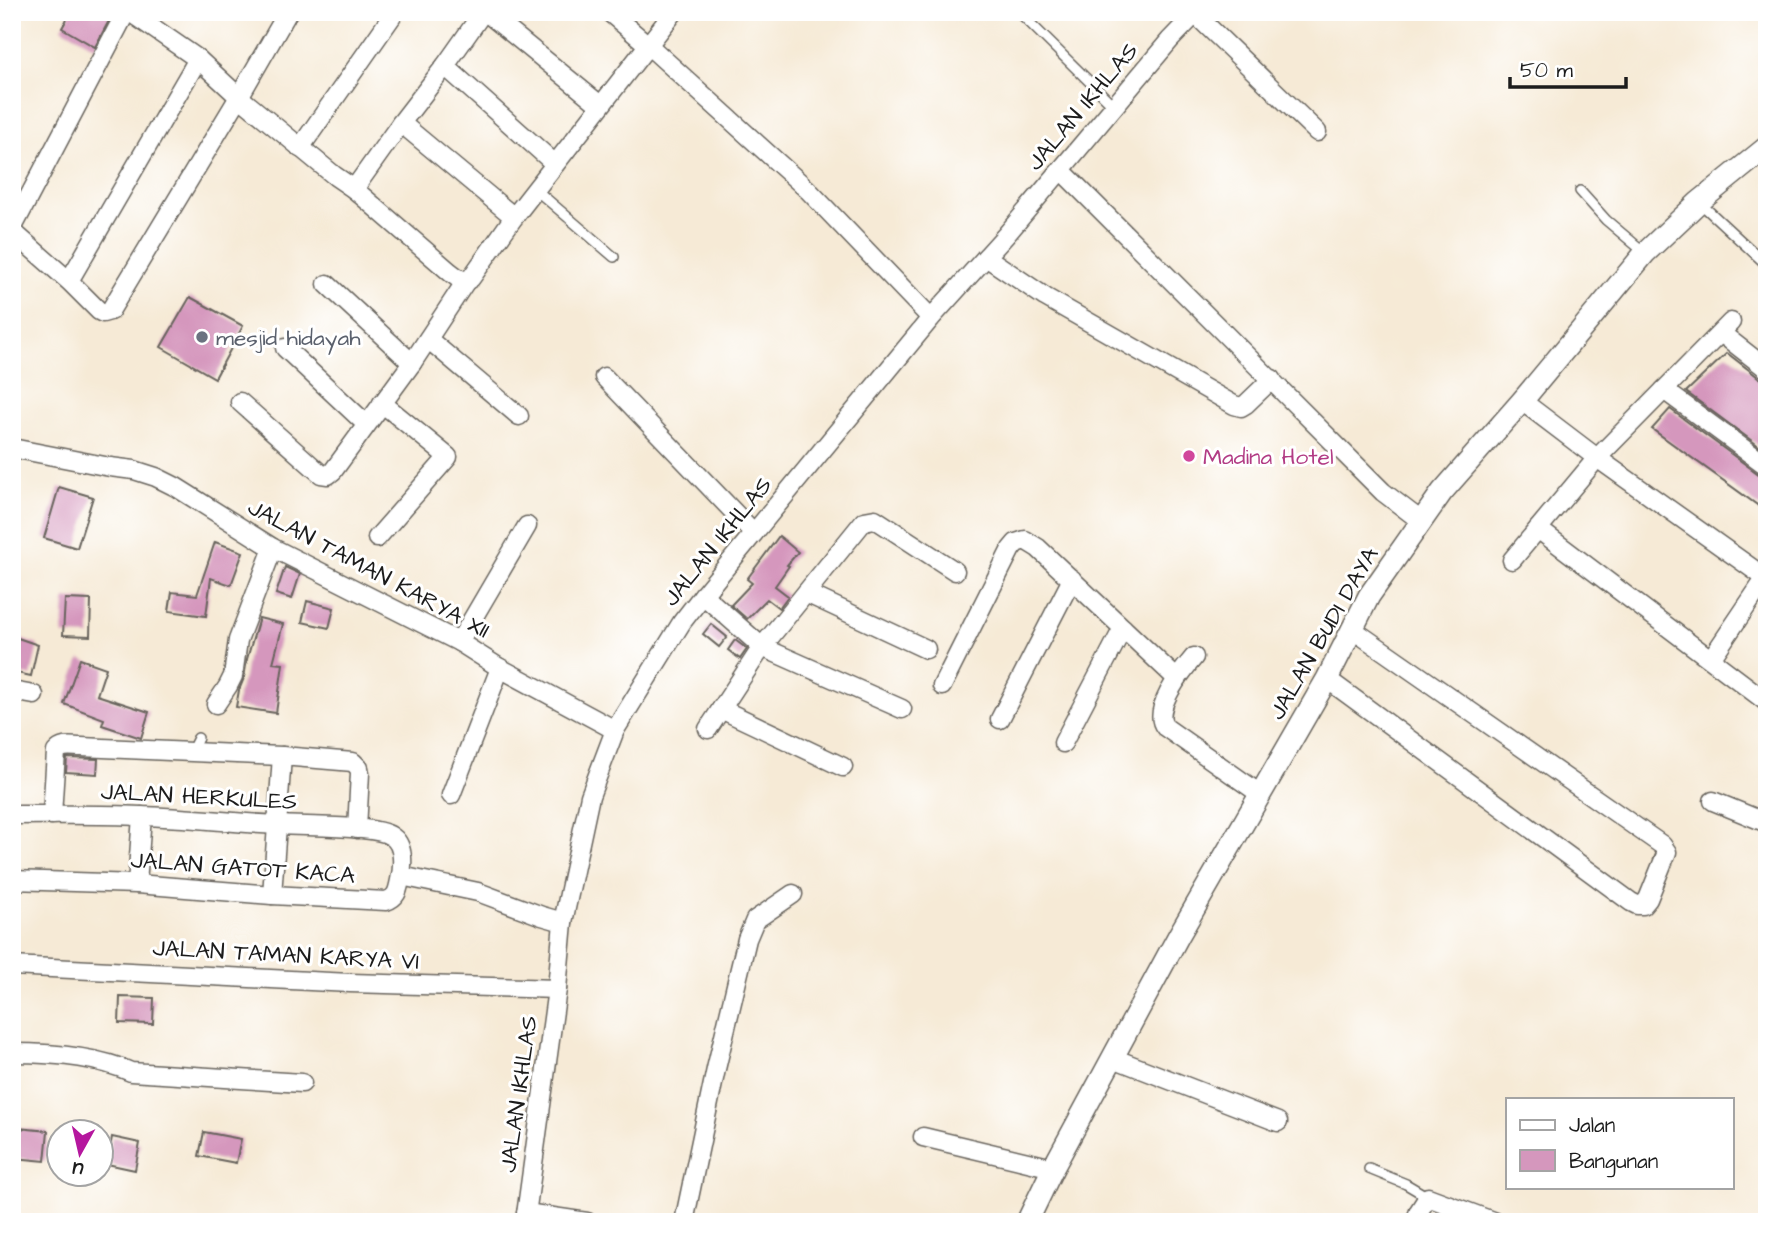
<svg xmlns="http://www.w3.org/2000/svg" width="1779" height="1234" font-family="'Architects Daughter',sans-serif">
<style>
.building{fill:#d597bd}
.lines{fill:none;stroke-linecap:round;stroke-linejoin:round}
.service-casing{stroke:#68645d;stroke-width:12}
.minor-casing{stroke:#68645d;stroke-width:21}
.tertiary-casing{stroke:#68645d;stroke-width:24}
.service{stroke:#fff;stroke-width:9}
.minor{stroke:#fff;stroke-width:18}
.tertiary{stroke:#fff;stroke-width:21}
.worship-dot{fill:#6b7280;stroke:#fff;stroke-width:2.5}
.hotel-dot{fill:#d1479c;stroke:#fff;stroke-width:2.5}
.labels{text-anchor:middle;stroke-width:6;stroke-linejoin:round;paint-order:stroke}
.street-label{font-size:23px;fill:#1c1c1c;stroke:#fff}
.worship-label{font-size:23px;fill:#5b616d;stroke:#fff;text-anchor:start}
.hotel-label{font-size:23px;fill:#b23c85;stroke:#fff;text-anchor:start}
</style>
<rect width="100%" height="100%" fill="#fff"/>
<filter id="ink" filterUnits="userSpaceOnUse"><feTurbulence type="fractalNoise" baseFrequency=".0143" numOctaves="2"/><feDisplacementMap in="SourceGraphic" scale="14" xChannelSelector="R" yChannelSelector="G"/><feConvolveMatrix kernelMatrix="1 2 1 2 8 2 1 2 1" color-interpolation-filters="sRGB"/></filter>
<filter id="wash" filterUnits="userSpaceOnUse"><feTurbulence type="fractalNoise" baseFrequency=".00686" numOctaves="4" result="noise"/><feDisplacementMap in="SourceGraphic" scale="28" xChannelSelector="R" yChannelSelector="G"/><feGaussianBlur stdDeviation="1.57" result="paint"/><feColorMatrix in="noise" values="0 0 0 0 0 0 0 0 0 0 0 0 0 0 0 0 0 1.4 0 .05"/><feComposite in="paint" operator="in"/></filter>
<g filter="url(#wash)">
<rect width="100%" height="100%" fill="#f6ead6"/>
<g id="blocks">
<g class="building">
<path d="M71,12H107L112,15L95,47L62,28Z"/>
<path d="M190,297L243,326L215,378L161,347Z"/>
<path d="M1727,353L1767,384V452L1686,392Z"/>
<path d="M1670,409L1760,475L1767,477V512L1652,429Z"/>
<path d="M59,487L93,497L77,548L44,538Z"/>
<path d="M779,536L798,552L787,565L789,566L775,586L788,596L779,608L767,599L747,619L731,605L752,583L747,579Z"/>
<path d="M215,542L243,552L231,585L211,578L206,616L169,611L172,592L197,595Z"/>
<path d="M285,567L300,574L292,599L276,594Z"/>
<path d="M65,599L91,600L90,636L63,635Z"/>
<path d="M307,601L334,608L329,628L302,622Z"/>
<path d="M259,618L283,624L273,663L283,664L276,713L236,707L239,690L244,678L247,659Z"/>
<path d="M711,624L727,637L719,647L703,634Z"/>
<path d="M12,636L38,645L31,676L12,672Z"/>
<path d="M735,640L747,649L740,659L728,650Z"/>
<path d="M80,659L106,668L97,695L149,712L141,738L102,725L104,719L64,704Z"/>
<path d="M67,758L98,759L97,774L66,772Z"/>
<path d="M120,997L154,998L153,1024L119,1023Z"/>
<path d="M18,1128L48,1131L45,1161L15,1158Z"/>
<path d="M204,1132L241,1139L236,1163L199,1156Z"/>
<path d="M112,1137L140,1143L135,1170L107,1164Z"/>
</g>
</g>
</g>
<g filter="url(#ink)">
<use href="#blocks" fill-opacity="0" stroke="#68645d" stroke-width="2"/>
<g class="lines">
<g class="service-casing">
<g id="service">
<path d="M1021,14L1114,106"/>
<path d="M535,189L614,257"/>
<path d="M1580,191L1606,220L1644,252"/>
<path d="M1699,202L1767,265"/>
<path d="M191,752L198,738"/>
<path d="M1369,1169L1406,1184L1428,1197"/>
</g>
</g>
<g class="minor-casing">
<g id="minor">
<path d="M130,12L198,59L239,97L335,176L354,189L401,123"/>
<path d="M483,12L445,66L401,123L514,217L674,12"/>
<path d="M486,12L600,105"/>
<path d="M609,12L648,45L808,190L931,318"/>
<path d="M1195,14L1317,132"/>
<path d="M445,66L555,164"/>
<path d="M300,148L395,12"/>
<path d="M1061,170L1383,492L1421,521"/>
<path d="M354,189L450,272L458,278L466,281L471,278L514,217"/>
<path d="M12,229L126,12"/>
<path d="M12,231L69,281L99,311L103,313L110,311L239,97L288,12"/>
<path d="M986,257L1045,297L1234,405L1241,407L1246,404L1272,379"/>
<path d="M69,281L198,59"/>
<path d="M327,284L412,363"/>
<path d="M1721,333L1767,369"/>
<path d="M428,339L519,416"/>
<path d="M285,348L366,424"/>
<path d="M604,377L754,533"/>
<path d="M1664,390L1767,466"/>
<path d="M1522,401L1597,458L1767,579"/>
<path d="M240,402L321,474L328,475L333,471L412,363L466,281"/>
<path d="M12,448L110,467L134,470L156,477L176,487L273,548L459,642L500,668L615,730"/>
<path d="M1538,529L1767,702"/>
<path d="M377,538L448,457L382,403"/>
<path d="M1512,560L1597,458L1731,322"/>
<path d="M806,593L926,649"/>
<path d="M703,595L762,647L902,709"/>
<path d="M459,642L527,526"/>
<path d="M1194,657C1183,670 1151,710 1165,727L1260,794"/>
<path d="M1711,659L1765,579"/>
<path d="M1327,679L1631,902L1637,905H1643L1648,899L1667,852L1662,845L1352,629"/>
<path d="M942,686L1011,549L1016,543L1025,540L1038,548L1176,678"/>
<path d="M12,691L34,695"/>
<path d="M216,704L228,686L233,676L238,640L273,548"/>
<path d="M721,709L843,767"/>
<path d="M1000,719L1072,579"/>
<path d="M708,729L762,647L864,521L875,519L955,571"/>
<path d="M1063,743L1123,628"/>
<path d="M451,795L500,668"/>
<path d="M1713,801L1767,823"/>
<path d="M12,815C55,815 98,814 141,816C187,817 234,823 280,825C303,827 375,825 391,836C405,844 403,867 400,880C398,890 397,898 386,901L272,895L137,884L12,880"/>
<path d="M52,815L56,752C62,744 72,747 81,747L282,756L353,762L359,768L360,773L357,829"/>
<path d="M401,876L478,892L542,916L563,922"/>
<path d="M137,884L142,816"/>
<path d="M272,895L282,756"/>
<path d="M12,966L350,983L557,989"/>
<path d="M12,1053C50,1053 96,1056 131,1072L302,1083"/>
<path d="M1113,1058L1278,1122"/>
<path d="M923,1137L1053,1168"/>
<path d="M526,1213L587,1222"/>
<path d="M525,1222L557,989L563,922L590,796L615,730L682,622L703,595L931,318L1006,235L1170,40L1197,12"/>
<path d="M684,1222L716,1069L747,939L755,920L793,894"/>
<path d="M1415,1222L1419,1211L1428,1197L1495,1222"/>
</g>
</g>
<g class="tertiary-casing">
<path id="tertiary" d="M1027,1222L1053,1168L1179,935L1327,679L1369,596L1442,492L1522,401L1645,253L1699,202L1767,147"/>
</g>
<use href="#service" class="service"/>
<use href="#minor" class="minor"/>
<use href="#tertiary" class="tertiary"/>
</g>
</g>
<circle class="worship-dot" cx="202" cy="337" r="7"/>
<circle class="hotel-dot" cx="1189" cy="456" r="7"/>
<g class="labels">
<g class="street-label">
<text transform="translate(1082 106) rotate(-50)" y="8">JALAN IKHLAS</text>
<text transform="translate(717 541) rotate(-51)" y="8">JALAN IKHLAS</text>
<text transform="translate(369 568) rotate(28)" y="8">JALAN TAMAN KARYA XII</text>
<text transform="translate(1323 633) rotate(-60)" y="8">JALAN BUDI DAYA</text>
<text transform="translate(199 796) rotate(3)" y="8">JALAN HERKULES</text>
<text transform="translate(243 867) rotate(4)" y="8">JALAN GATOT KACA</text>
<text transform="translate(286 954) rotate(3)" y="8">JALAN TAMAN KARYA VI</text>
<text transform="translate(518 1094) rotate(-82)" y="8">JALAN IKHLAS</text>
</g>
<g class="worship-label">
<text x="216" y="345">mesjid hidayah</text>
</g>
<g class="hotel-label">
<text x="1203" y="464">Madina Hotel</text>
</g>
</g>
<rect width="1779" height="1234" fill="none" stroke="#fff" stroke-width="42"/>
<rect x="1506" y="1098" width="228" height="91" fill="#ffffff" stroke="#a4a4a4" stroke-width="2"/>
<rect x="1520" y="1120" width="35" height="10" fill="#ffffff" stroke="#a4a4a4" stroke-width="2"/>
<text x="1569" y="1132" font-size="21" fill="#1c1c1c">Jalan</text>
<rect x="1520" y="1150" width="35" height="21" fill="#d597bd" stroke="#a4a4a4" stroke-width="2"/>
<text x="1569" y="1168" font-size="21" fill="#1c1c1c">Bangunan</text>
<g transform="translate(80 1153) rotate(188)"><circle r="33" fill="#ffffff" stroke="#a4a4a4" stroke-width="2"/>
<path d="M0-5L12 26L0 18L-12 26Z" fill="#b5179e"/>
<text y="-10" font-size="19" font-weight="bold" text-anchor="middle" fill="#1c1c1c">U</text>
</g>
<path d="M1510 77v10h116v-10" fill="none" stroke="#1c1c1c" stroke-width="3.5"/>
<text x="1520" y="77" font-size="21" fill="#1c1c1c" stroke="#ffffff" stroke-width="5" paint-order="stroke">50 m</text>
</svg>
